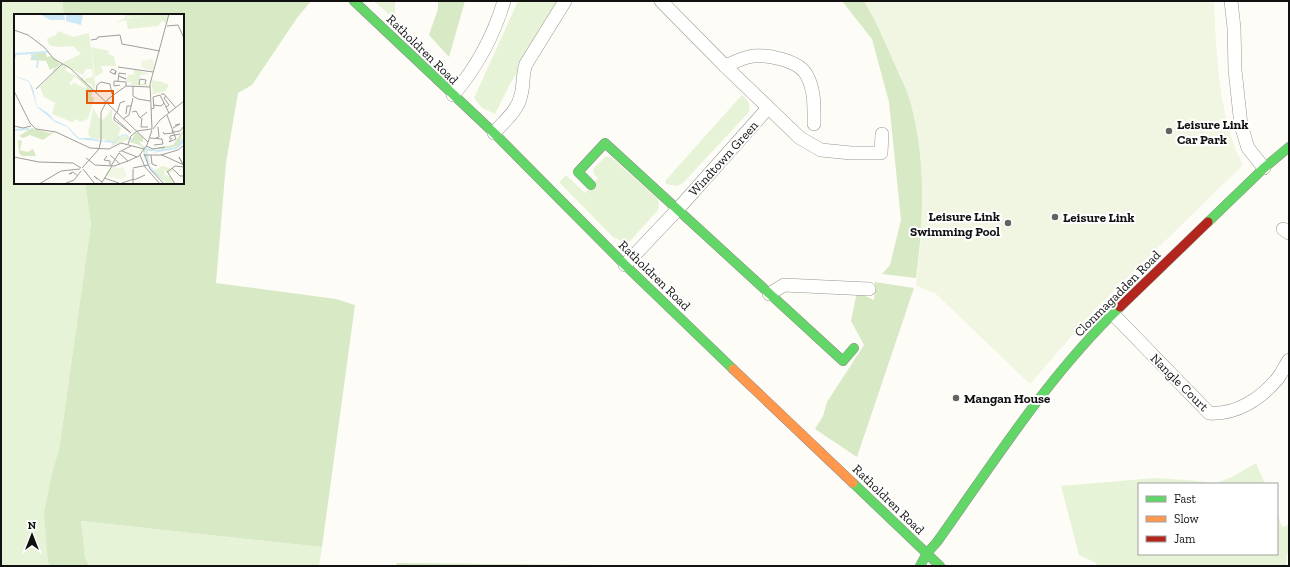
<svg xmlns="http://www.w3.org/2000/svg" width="1290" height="567" font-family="'Zilla Slab',serif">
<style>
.green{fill:#e7f3d7}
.forest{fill:#d8eac5}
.pitch{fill:#f0f6e1}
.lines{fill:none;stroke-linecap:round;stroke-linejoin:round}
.street-casing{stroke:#979795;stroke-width:14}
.fast-casing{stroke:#8e8d8b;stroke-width:10}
.slow-casing{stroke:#8e8d8b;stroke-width:10}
.jam-casing{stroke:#8e8d8b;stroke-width:10}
.street{stroke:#fffffe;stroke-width:13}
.fast{stroke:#63d668;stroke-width:9}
.slow{stroke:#ff974d;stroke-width:9}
.jam{stroke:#b3261e;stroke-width:9}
.poi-dot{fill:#646362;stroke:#fff;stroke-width:1.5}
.labels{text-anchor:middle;stroke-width:4;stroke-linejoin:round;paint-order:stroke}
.street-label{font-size:13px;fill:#111;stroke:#fff}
.poi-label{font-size:13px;font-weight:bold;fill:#111;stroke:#fff;text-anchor:start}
.inset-river{fill:none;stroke:#cde8f7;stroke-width:2}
.inset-road{fill:none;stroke:#9f9e9b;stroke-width:1}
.view{fill:#e8590c;fill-opacity:0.15;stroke:#e8590c;stroke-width:2}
.inset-edge{fill:none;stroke:#111;stroke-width:2}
</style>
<rect width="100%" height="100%" fill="#fdfcf7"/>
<g class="green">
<path d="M1,1H62L64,15H15V183H85L91,224L59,450L53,469L48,562L51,566H1Z"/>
<path d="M374,1H395V20Z"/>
<path d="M518,1H560L510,84L495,114L482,108L474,98Z"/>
<path d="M742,95C748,100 751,104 749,112L683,183L677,186L666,184L665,181Z"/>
<path d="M605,157H611L658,199L659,205L658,210L630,241L623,242L613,237L559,182L566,175L585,193L598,178L594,174L593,169Z"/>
<path d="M1256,463L1265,484H1139V554H1277V513L1282,527L1289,525V554H1287L1286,566H1097L1096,563L1079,555L1061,486L1155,478L1187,480L1216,483L1232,477Z"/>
<path d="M80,521L322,547L319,566H89L85,557Z"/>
</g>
<g class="forest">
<path d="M62,1H311L297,18L252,85L238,93L226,163L216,283L336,299L355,305L322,547L81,521L85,557L89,566H51L48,562L44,513L53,469L59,450L91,224L85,183H183V15H64Z"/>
<path d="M438,1H465L449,57L429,35L438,9Z"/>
<path d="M842,1H864C877,22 886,44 896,67C900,77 906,87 909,97C927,156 924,218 916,278L882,274L890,265L901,220L889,102L872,39Z"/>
<path d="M875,282L914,288L857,457L815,429L823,416L827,402L864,345L851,321L857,292L874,300Z"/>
<path d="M397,563L697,566H396Z"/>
</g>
<path class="pitch" d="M864,1H1214C1216,48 1218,98 1233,142C1235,150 1240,158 1243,165L1094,310L1030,384L936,294L916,285C924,223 927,158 909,97C906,87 900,77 896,67C886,44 877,22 864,1Z"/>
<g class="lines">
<g class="street-casing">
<g id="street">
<path d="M661,1L725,66L800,138L821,150L851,153H881L882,134"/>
<path d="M1231,1L1234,28L1235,70L1241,125L1248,148L1264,168"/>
<path d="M725,66C733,63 740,59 748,57C764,53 800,60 807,76C815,90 814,108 814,124"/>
<path d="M453,95C476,68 494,35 504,1"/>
<path d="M494,133C504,121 518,111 521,95C524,85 522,74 526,64L565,1"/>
<path d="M1283,229L1289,233"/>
<path d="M625,265L678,209L768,108"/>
<path d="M769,294L784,285L869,289"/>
<path d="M1112,313L1209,413C1236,415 1261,399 1278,378C1282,373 1285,366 1289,360"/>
</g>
</g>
<g class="fast-casing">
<g id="fast">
<path d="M354,1L494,133L625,265L733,369"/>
<path d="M591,185L578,172L605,143L843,361L854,348"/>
<path d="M1208,222L1264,168L1289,147"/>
<path d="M853,483L940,566"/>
<path d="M920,566L927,553L937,542C994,462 1048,376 1120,307"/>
</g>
</g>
<g class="slow-casing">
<path id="slow" d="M733,369L853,483"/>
</g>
<g class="jam-casing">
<path id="jam" d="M1120,307L1208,222"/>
</g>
<use href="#street" class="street"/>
<use href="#fast" class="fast"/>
<use href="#slow" class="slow"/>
<use href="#jam" class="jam"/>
</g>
<g class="poi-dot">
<circle cx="1169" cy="131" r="4"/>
<circle cx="1055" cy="217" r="4"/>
<circle cx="1008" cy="223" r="4"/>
<circle cx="956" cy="398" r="4"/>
</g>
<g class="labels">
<g class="street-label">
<text transform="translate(423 49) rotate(44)" y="5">Ratholdren Road</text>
<text transform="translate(723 158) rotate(-48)" y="5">Windtown Green</text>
<text transform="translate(655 275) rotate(44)" y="5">Ratholdren Road</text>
<text transform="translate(1117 293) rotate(-45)" y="5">Clonmagadden Road</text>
<text transform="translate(1180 382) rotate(45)" y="5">Nangle Court</text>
<text transform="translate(889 499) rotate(44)" y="5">Ratholdren Road</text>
</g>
<g class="poi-label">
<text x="1177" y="129">Leisure Link<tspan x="1177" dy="15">Car Park</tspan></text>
<text x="1000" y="221" text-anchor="end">Leisure Link<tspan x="1000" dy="15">Swimming Pool</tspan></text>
<text x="1063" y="222">Leisure Link</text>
<text x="964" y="403">Mangan House</text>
</g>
</g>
<g transform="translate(14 14)">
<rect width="170" height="170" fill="#fdfcf7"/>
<path d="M111,0H155L152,9L148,7L144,12L114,15L112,6L101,9L111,4ZM44,17L60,23L75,19L81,69V78L77,70L70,68L72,64L79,63L78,55H72L69,61L53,53L51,56L61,62L55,70L58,71L59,68L74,76V87L79,88L74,105L66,108L63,105L58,108L38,100L41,89L30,83L26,73L50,48L67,40L59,32L44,33L35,31L33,25L42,21ZM77,33L95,37L94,40L100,42L102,52H87L89,58L81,63ZM120,55L135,60L126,61L125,70L131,69L135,72L117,71V68H112L114,61L120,60ZM137,66L148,68L155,71L151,77L136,81L139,78ZM79,94L85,104L89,106L98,95V106L107,114L102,127L105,123L110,121L115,125L98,132V129L93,126L77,124L74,120ZM148,152L158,155L160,157L154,159L150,155L151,161L156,162L162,170H153L139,157Z" fill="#e7f3d7"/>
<path d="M31,38L33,43L37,42L46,50L38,59L41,53L36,56L32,47L16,46L19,40ZM75,58L68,65L79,77L77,83H80L79,88L75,89L72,72L58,59L67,65ZM18,114L35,119L40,118L29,126L16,121L9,124L5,122ZM170,115L165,132L149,135H136L159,131ZM122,118L129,123V128L120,127L125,128L132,135L130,141L128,132L116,128ZM4,126L8,127L6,136L14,138L19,135L22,142H8L5,139Z" fill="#d8eac5"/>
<path d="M112,0L118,3L137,0L101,9L112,5ZM138,45L141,53L138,57L128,54L127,47ZM102,152V155L109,153L113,162L105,165L100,164L99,161L98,164L91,162L94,155Z" fill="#f0f6e1"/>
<path d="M26,0H50L51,6H36ZM52,0H69L67,11L52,7ZM0,62L7,64L15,67L19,74L23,92L35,100L40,106L53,112L65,124H77L90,127L93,126L101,128L104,122L112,120L118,126L125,128L132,134L142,136L163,133L170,122V128L163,135L138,139L143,137H133L136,152L153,170L138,157L131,142L132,135L125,128L117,127L111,121L105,123L101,129L64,125L53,113L41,108L23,93L15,68Z" fill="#cde8f7"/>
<path class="inset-river" d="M17,41L24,46L23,54M0,45L2,40L33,38M0,116L15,115"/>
<path class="inset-road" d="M153,12L164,11L170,24M0,16L14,21L30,33L40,45L56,54L134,128M77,26L83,25L84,23L106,21L108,30L146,37M104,53L139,58M101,61L102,58V57L98,55L96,58L100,60L102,57M105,62L112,65L107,63M104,67L105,59L112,60M106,71L100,72V67L112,68V72M125,71L126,65L132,66L131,70M119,72V82L124,85M22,75L48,50M0,77L16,109L22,115L42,118L76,134L95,135L107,129L130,135M82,79L83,71L87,68L96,70L98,80M147,80H150L162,94M152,82L150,84L155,91L152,93L155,99M124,85L136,87M139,91L147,92L150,89M137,95L140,94L139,83L146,81L152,93M118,98L122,97L126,104L133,98M103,99L106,89L111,87M112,100L113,92H117M153,101L162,125L155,128L158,124M100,103L117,119L100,106V103L102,99M128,104L127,113H134M109,105L115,101L119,84M0,112L9,114L17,112M159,114L166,110L161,111M138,115L136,70L155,0M139,115L146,106L170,87M149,118L150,120L159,119L158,116M160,118L166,117L170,112M136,124L148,125L149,130L140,131M142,124L145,123L144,113M156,125V122L166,120M114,130L117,122L123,117L138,115M132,132L139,135L151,133M85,135L87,126V98L94,85L112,72L136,73M108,137L123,143M105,138L117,132M105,139L114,147L125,142L133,131L138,116M130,140L136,155L150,170M96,141L106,150M126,141L131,153L146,170M130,141H148L170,151M137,141L138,150L143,152M147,141L164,136L170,131M93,142L90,146L96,147V151M0,143L25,148L59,149L67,154M72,144L81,151L100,152L114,147M169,151L165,143L169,150M97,152L105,139M68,154L85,135M119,154L134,151M158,154L166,162H170M69,155L81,170M119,155V170M153,157L161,170M153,158L161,152L170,153M58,159L55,160L59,158L64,162M90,164L105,169M83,165L80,162L88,168M120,166L131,161M25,170L47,157L66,155M50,170L60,166L67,157M87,170L98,152M105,170L120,165"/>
<path class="view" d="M73,77H99V89H73Z"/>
<rect width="170" height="170" class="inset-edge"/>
</g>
<rect width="1290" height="567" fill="none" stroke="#111111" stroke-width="4"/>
<rect x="1138" y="483" width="140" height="72" fill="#ffffff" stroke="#a0a0a0"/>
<rect x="1146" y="496" width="20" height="6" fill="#63d668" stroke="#a0a0a0"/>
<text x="1174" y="503" font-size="12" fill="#111111">Fast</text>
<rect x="1146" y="516" width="20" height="6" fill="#ff974d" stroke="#a0a0a0"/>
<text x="1174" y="523" font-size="12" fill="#111111">Slow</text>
<rect x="1146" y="536" width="20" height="6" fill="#b3261e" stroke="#a0a0a0"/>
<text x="1174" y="543" font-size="12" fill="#111111">Jam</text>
<g transform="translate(32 535)" stroke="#ffffff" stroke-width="3" paint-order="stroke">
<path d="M0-3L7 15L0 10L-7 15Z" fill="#111111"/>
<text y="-6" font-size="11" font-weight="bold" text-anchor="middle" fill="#111111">N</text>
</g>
</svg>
